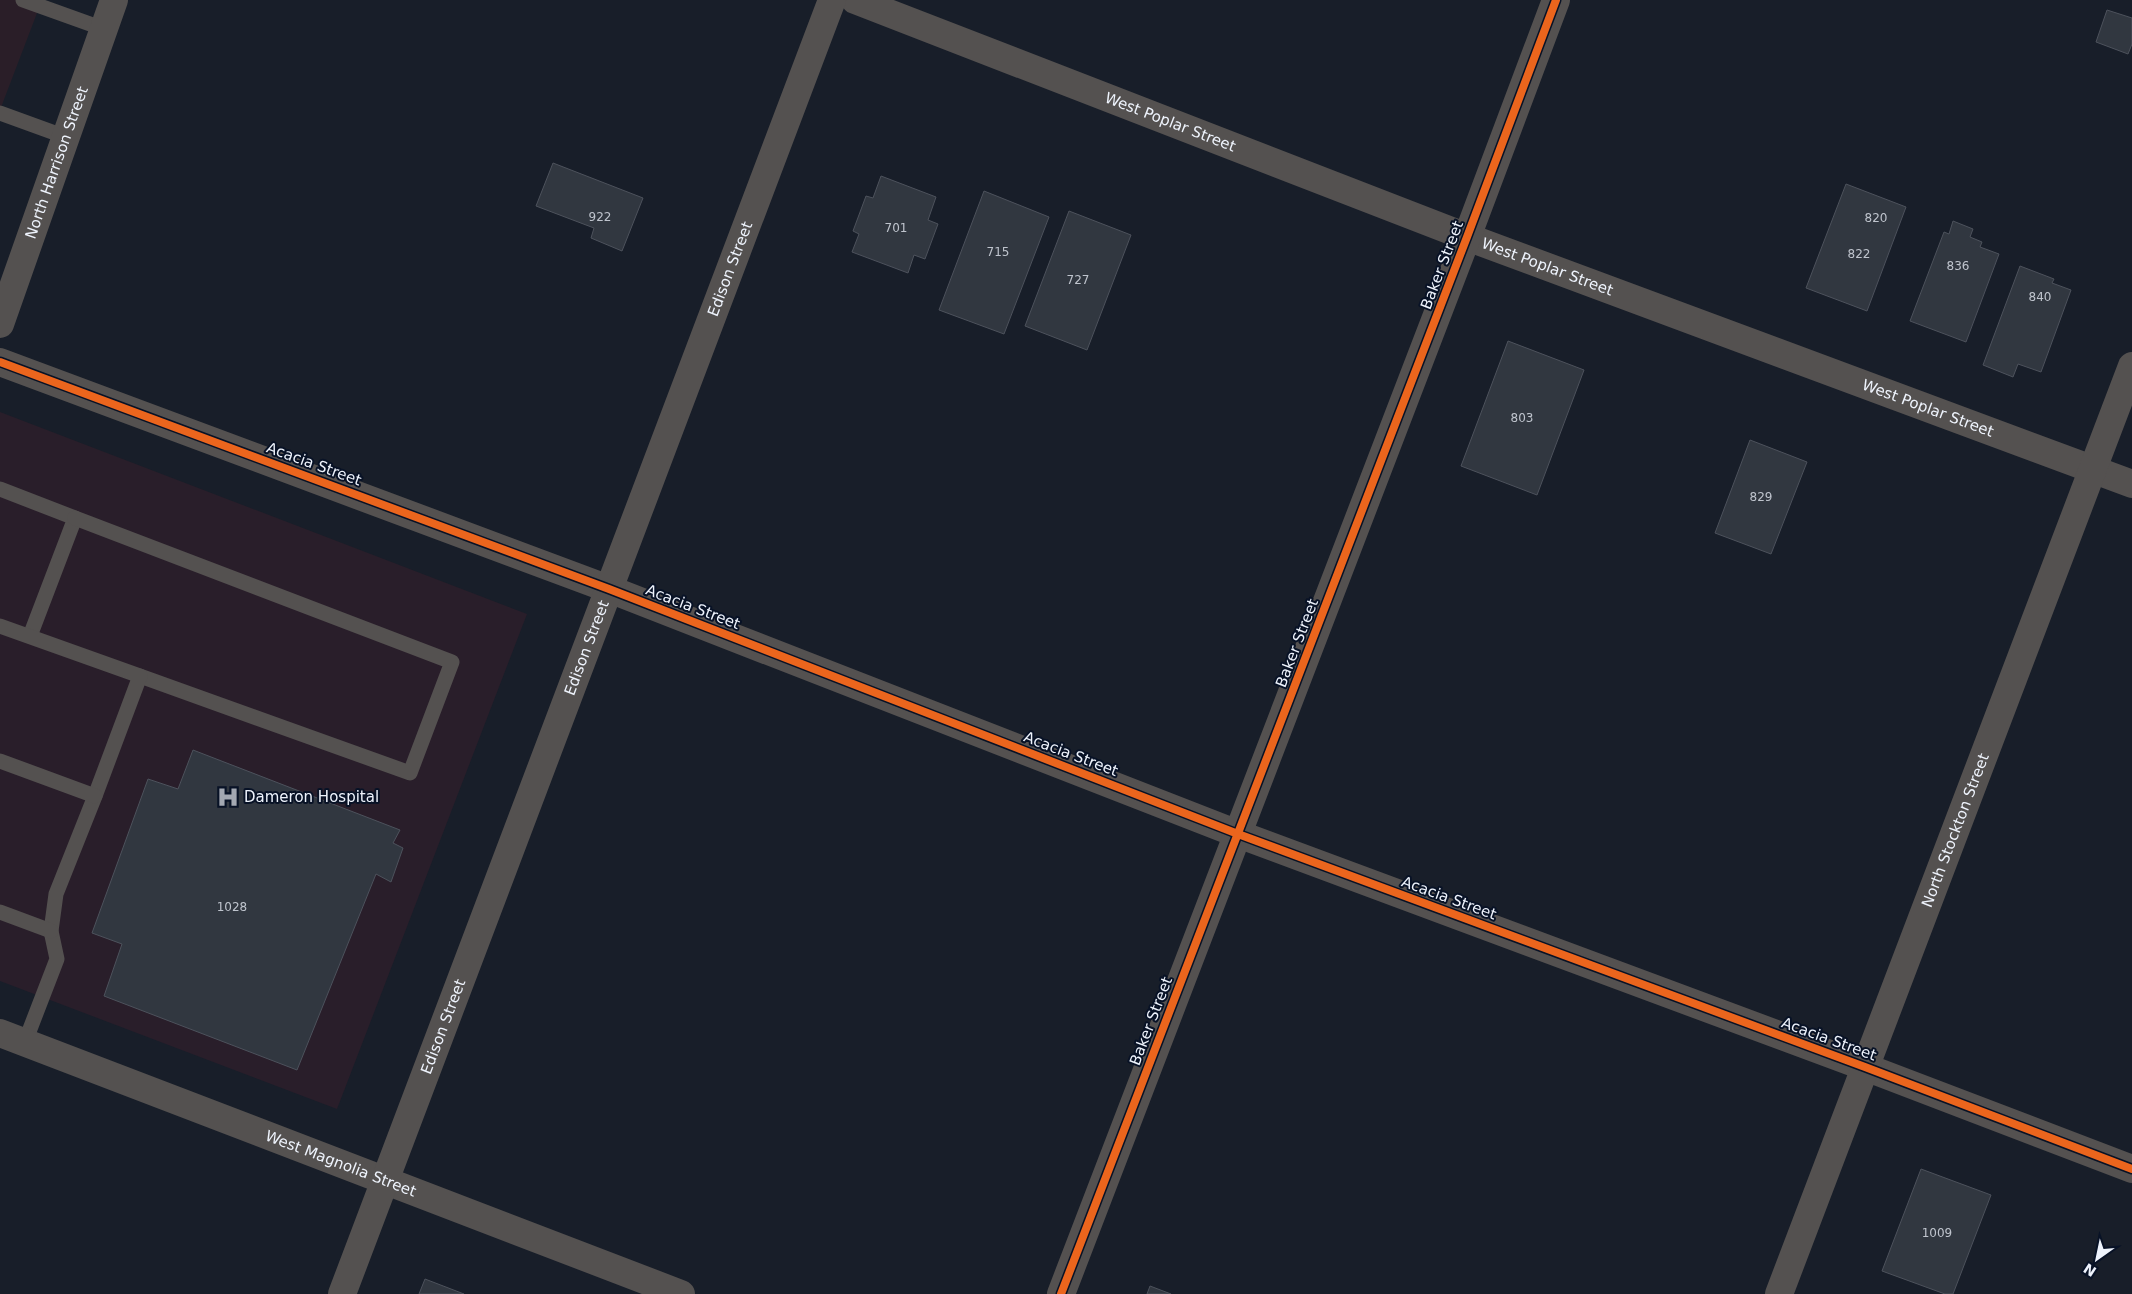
<svg xmlns="http://www.w3.org/2000/svg" width="2132" height="1294" font-family="'DejaVu Sans',sans-serif">
<style>
.commercial{fill:#2a1e28}
.medical{fill:#291e2a}
.building{fill:#313740;stroke:#4d525c}
.lines{fill:none;stroke-linecap:round;stroke-linejoin:round}
.service{stroke:#545150;stroke-width:15}
.minor{stroke:#545150;stroke-width:28}
.cycleway-casing{stroke:#081226;stroke-width:11}
.cycleway{stroke:#eb651d;stroke-width:8}
.labels{text-anchor:middle;stroke-width:4;stroke-linejoin:round;paint-order:stroke}
.number-label{font-size:12px;fill:#bfc4cd}
.street-label{font-size:15px;fill:#eef3fc;stroke:#081226}
.poi-label{font-size:15px;fill:#eef3fc;stroke:#081226;text-anchor:start}
</style>
<rect width="100%" height="100%" fill="#181e29"/>
<path class="commercial" d="M0,0H42L0,110Z"/>
<path class="medical" d="M0,412L527,614L337,1109L0,981Z"/>
<g class="building">
<path d="M2107,10L2132,18V44L2128,54L2096,42Z"/>
<path d="M553,163L643,198L622,251L591,238L594,228L536,206Z"/>
<path d="M881,176L936,197L928,220L938,224L925,259L914,255L908,273L852,252L859,234L853,231L866,196L873,198Z"/>
<path d="M1846,184L1906,207L1867,311L1806,288Z"/>
<path d="M984,191L1049,217L1004,334L939,310Z"/>
<path d="M1069,211L1131,235L1087,350L1025,326Z"/>
<path d="M1953,221L1973,229L1970,237L1982,242L1980,247L1999,254L1966,342L1910,321L1944,232L1949,234Z"/>
<path d="M2020,266L2054,279L2052,283L2071,290L2041,372L2018,364L2013,377L1983,365Z"/>
<path d="M1508,341L1584,370L1537,495L1461,466Z"/>
<path d="M1750,440L1807,462L1771,554L1715,533Z"/>
<path d="M193,750L400,830L393,843L403,848L391,882L376,874L297,1070L104,996L122,944L92,933L148,779L178,789Z"/>
<path d="M1921,1169L1991,1195L1953,1294H1945L1882,1271Z"/>
<path d="M425,1279L464,1294H419Z"/>
<path d="M1150,1286L1171,1294H1147Z"/>
</g>
<g class="lines">
<g class="service">
<path d="M23,0L104,29"/>
<path d="M0,113L66,137"/>
<path d="M0,489L75,518L30,636"/>
<path d="M75,518L452,662L410,773L140,676"/>
<path d="M0,626L140,676L95,796L56,894L51,931L57,959L25,1042"/>
<path d="M0,761L95,796"/>
<path d="M0,912L51,931"/>
</g>
<g class="minor">
<path id="s1" d="M855,0L1467,237L2132,484"/>
<path id="s2" d="M0,324L114,0"/>
<path d="M0,362L609,589L1238,834L1865,1067L2132,1169"/>
<path id="s3" d="M0,1033L681,1294"/>
<path id="s4" d="M342,1294L832,0"/>
<path d="M1061,1294L1467,237L1556,0"/>
<path id="s5" d="M1779,1294L2132,366"/>
</g>
<g class="cycleway-casing">
<g id="cycleway">
<path d="M0,362L609,589L1238,834L1865,1067L2132,1169"/>
<path d="M1061,1294L1467,237L1556,0"/>
</g>
</g>
<use href="#cycleway" class="cycleway"/>
</g>
<defs>
<g id="hospital-bare" transform="scale(1.725)"><path d="M-5-5h3v3.5h4V-5h3V5h-3V1.5h-4V5h-3Z" fill="#a3a8b2" stroke="#081226" stroke-width="2.5" paint-order="stroke"/></g>
</defs>
<g fill-rule="evenodd">
<use href="#hospital-bare" x="228" y="797"/>
</g>
<g class="labels">
<g class="number-label">
<text x="600" y="221">922</text>
<text x="1876" y="222">820</text>
<text x="896" y="232">701</text>
<text x="998" y="256">715</text>
<text x="1859" y="258">822</text>
<text x="1958" y="270">836</text>
<text x="1078" y="284">727</text>
<text x="2040" y="301">840</text>
<text x="1522" y="422">803</text>
<text x="1761" y="501">829</text>
<text x="232" y="911">1028</text>
<text x="1937" y="1237">1009</text>
</g>
<g class="street-label">
<text dy="5" stroke="none"><textPath href="#s1" startOffset="338">West Poplar Street</textPath></text>
<text dy="5" stroke="none"><textPath href="#s2" startOffset="171">North Harrison Street</textPath></text>
<text transform="translate(1442 265) rotate(-69)" y="5">Baker Street</text>
<text dy="5" stroke="none"><textPath href="#s1" startOffset="742">West Poplar Street</textPath></text>
<text dy="5" stroke="none"><textPath href="#s4" startOffset="1096">Edison Street</textPath></text>
<text dy="5" stroke="none"><textPath href="#s1" startOffset="1148">West Poplar Street</textPath></text>
<text transform="translate(314 464) rotate(20)" y="5">Acacia Street</text>
<text transform="translate(693 607) rotate(21)" y="5">Acacia Street</text>
<text transform="translate(1297 643) rotate(-69)" y="5">Baker Street</text>
<text dy="5" stroke="none"><textPath href="#s4" startOffset="691">Edison Street</textPath></text>
<text transform="translate(1071 754) rotate(21)" y="5">Acacia Street</text>
<text dy="5" stroke="none"><textPath href="#s5" startOffset="496">North Stockton Street</textPath></text>
<text transform="translate(1449 898) rotate(20)" y="5">Acacia Street</text>
<text transform="translate(1151 1021) rotate(-69)" y="5">Baker Street</text>
<text dy="5" stroke="none"><textPath href="#s4" startOffset="286">Edison Street</textPath></text>
<text transform="translate(1829 1039) rotate(20)" y="5">Acacia Street</text>
<text dy="5" stroke="none"><textPath href="#s3" startOffset="365">West Magnolia Street</textPath></text>
</g>
<g class="poi-label">
<text x="244" y="802">Dameron Hospital</text>
</g>
</g>
<g transform="translate(2097 1259) rotate(213)" stroke="#081226" stroke-width="4" paint-order="stroke">
<path d="M0-4L9 19L0 12L-9 19Z" fill="#eef3fc"/>
<text y="-8" font-size="14" font-weight="bold" text-anchor="middle" fill="#eef3fc">N</text>
</g>
</svg>
